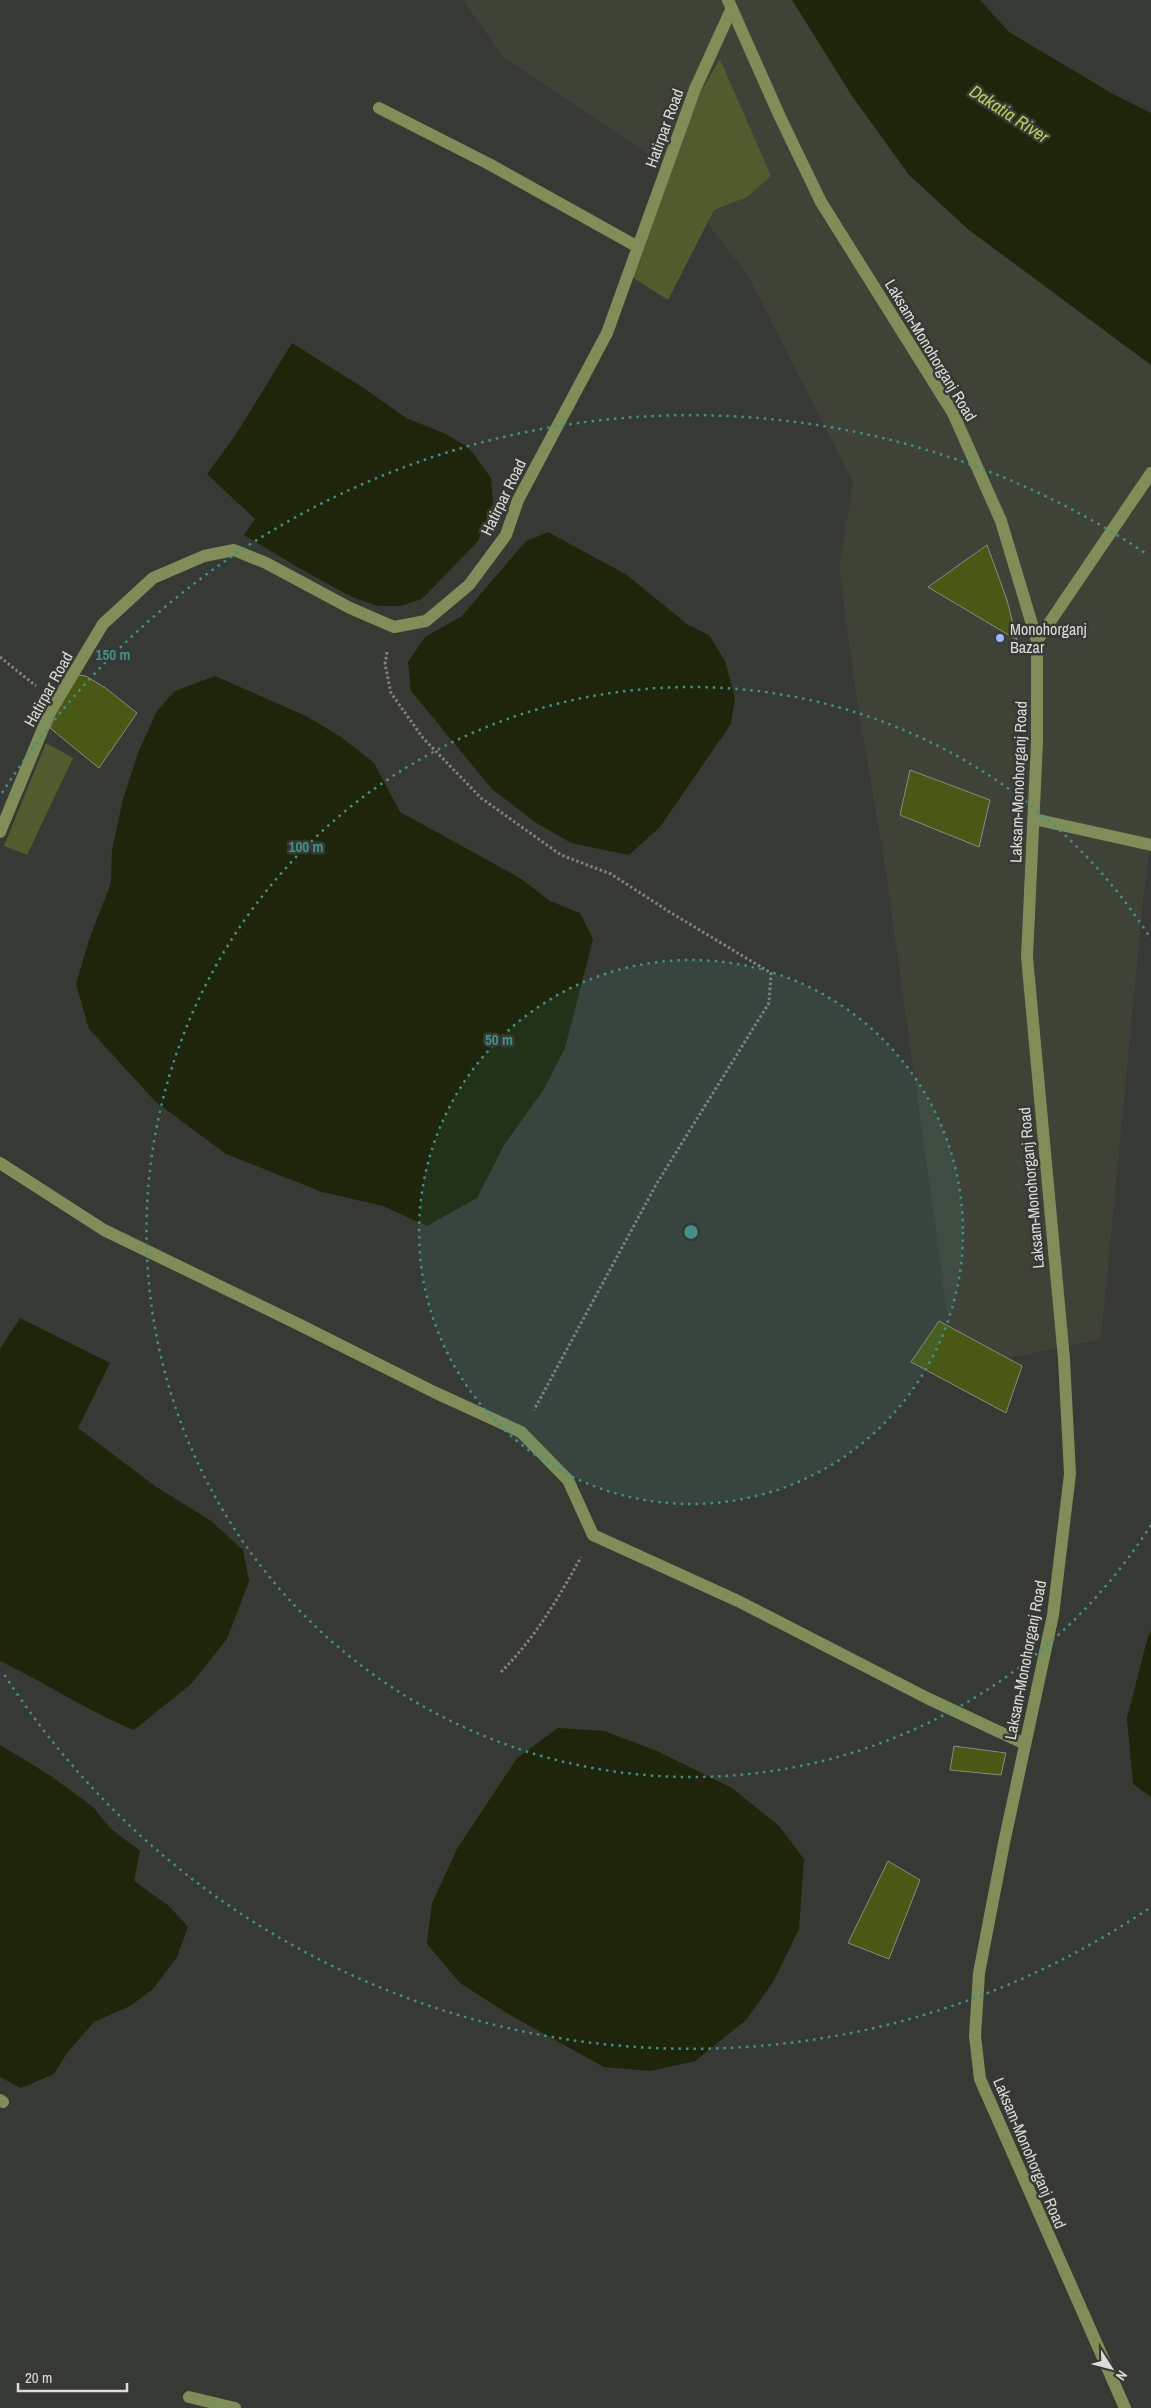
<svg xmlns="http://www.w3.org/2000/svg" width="1151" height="2408" font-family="'Archivo Narrow',sans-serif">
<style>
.built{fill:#3e4237}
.green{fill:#505c2d}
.water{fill:#1e250a}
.building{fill:#495814;stroke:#898a85}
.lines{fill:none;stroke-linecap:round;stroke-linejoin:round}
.path{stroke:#80827e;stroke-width:3;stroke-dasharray:2.5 2.5;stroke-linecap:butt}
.minor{stroke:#7f8e58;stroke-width:12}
.ring{fill:none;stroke:#429089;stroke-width:2.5;stroke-dasharray:2.5 5}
.poi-dot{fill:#9fb3fd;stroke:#373934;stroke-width:2}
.labels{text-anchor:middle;stroke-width:5;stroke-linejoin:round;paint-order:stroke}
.street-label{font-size:16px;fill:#dcddda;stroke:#373934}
.poi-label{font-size:16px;fill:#dcddda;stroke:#373934;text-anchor:start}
.water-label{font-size:18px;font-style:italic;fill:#b4d15f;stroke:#373934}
.centre{fill:#429089;stroke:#373934;stroke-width:2.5}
.ring-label{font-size:15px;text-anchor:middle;font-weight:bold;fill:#429089;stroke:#373934;stroke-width:5;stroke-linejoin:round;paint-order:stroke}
</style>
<rect width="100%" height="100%" fill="#373934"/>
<path class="built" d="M463,0H810L1151,331V838L1143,902L1101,1339L955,1369L883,852L858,709L839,567L853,482L747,274L658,161L503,57Z"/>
<g class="green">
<path d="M720,59L771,176L747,197L714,210L668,300L630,276L701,91Z"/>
<path d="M46,743L73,758L27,855L4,846Z"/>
</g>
<g class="water">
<path d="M792,0H980L1009,32L1113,94L1151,113V365L969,230L909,175L852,96Z"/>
<path d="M292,343L362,387L406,418L446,434L469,448L491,478L493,502L478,541L422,599L400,606H378L352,597L306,572L244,535L255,519L207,474L235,436Z"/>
<path d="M548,532L627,575L688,625L709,635L725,661L735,698L731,724L660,827L629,855L571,843L535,822L492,789L411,691L408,662L425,637L462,616L525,542Z"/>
<path d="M215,676L306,716L341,737L374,763L400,812L520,878L550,901L580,913L593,939L565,1048L544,1089L504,1145L477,1198L427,1226L383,1206L322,1192L226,1154L156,1102L89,1029L76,984L89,940L111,883L112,850L123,799L138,753L157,711L175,691Z"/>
<path d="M20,1318L110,1363L78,1428L155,1486L211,1521L243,1550L249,1581L227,1639L191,1684L134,1730C87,1711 46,1683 0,1661V1349Z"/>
<path d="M1151,1631V1797L1133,1784L1127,1718L1148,1636Z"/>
<path d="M558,1728L604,1731L657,1751L732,1788L779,1826L804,1859L799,1929L773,1982L746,2020L695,2061L651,2071L604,2067L510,2015L460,1983L427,1944L432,1903L457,1849L517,1758Z"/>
<path d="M0,1745L51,1776L93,1807L110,1828L140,1851L134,1881L169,1906L188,1927L177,1957L153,1989L130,2006L94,2022L67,2053L54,2074L21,2088L0,2077Z"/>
</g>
<g class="building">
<path d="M987,545L1007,600L1017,640L928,587Z"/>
<path d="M76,675L86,676L107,689L137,713L99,768L50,728L56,711Z"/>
<path d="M910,770L990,800L979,847L900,815Z"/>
<path d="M939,1321L1022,1366L1006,1413L911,1362Z"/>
<path d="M954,1746L1006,1753L1001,1775L950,1770Z"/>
<path d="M888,1861L920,1880L889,1959L848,1943Z"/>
</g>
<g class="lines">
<g class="path">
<path d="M387,652L385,664L391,693L423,738L481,798L561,855L611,874L668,911L771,973L769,1003L657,1183L534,1410"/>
<path d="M0,657L36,686"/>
<path d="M501,1672C535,1638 558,1599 581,1557"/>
</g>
<g class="minor">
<path d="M728,0L780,117L821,202L953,413L1001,521L1037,641V742L1027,957L1064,1359L1070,1474L1053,1615L1004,1843L979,1973L975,2036L980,2079L1125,2408"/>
<path d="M379,108L489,164L638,247"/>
<path d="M1037,641L1151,473"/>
<path d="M1034,819L1151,845"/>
<path d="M0,832L49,714L103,624L153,578L204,556L234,550L266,563L350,608L394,627L426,621L469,585L506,535L518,500L607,333L695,89L731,10"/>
<path d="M0,1163L104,1230L300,1325L434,1392L521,1432L568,1480L593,1535L738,1601L927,1698L1025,1744"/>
<path d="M0,2100L3,2102"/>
<path d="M189,2397L235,2408"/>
</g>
</g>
<circle cx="691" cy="1232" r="272" fill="#429089" fill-opacity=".12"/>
<g class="ring">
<circle cx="691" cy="1232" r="272"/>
<path d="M1151 1525A545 545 0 1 1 1151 939"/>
<path d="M1148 1909A817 817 0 0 1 2 1671M2 793A817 817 0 0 1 1148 555"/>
</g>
<circle class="poi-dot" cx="1000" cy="638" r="5"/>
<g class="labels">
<g class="street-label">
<text transform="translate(664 128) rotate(-70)" y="6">Hatirpar Road</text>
<text transform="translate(931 350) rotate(59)" y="6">Laksam-Monohorganj Road</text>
<text transform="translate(503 497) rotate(-64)" y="6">Hatirpar Road</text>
<text transform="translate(48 689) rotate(-61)" y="6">Hatirpar Road</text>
<text transform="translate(1018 782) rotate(-88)" y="6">Laksam-Monohorganj Road</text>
<text transform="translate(1031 1188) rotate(-95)" y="6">Laksam-Monohorganj Road</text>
<text transform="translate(1025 1660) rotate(-79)" y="6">Laksam-Monohorganj Road</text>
<text transform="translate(1030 2153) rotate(67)" y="6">Laksam-Monohorganj Road</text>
</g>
<g class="poi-label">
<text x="1010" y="635">Monohorganj<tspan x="1010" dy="18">Bazar</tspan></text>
</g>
<g class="water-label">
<text transform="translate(1009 114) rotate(33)" y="6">Dakatia River</text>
</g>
</g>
<circle cx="691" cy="1232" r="8" class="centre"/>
<g class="ring-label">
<text x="113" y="660">150 m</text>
<text x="306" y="852">100 m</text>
<text x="499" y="1045">50 m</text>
</g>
<g transform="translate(1111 2368) rotate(126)" stroke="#373934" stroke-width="4" paint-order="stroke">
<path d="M0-4L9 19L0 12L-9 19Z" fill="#dcddda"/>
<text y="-8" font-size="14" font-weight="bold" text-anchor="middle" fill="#dcddda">N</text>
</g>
<path d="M18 2383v8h109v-8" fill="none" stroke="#dcddda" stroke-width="2.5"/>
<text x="25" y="2383" font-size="15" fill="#dcddda" stroke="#373934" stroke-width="4" paint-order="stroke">20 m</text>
</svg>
